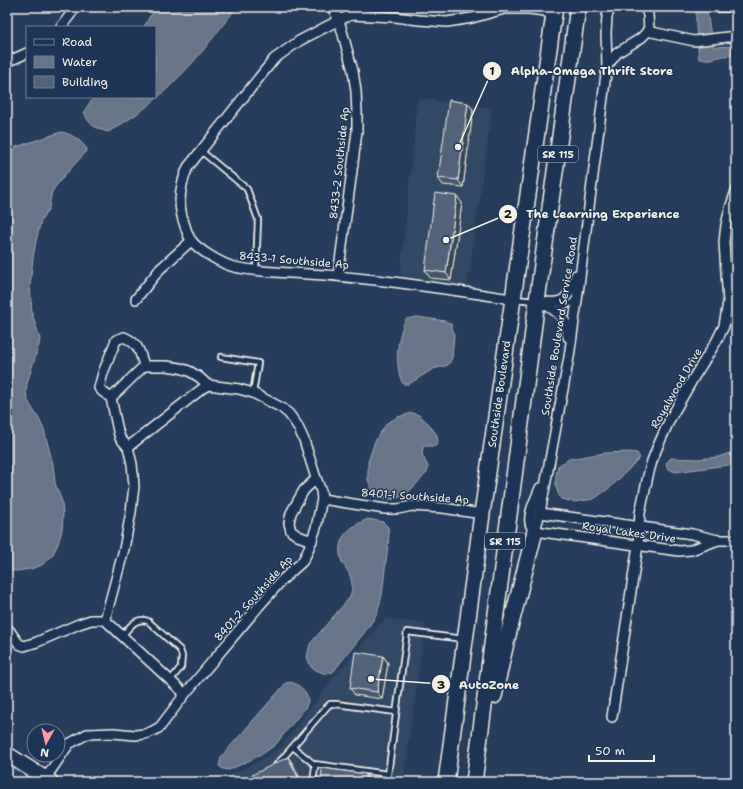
<svg xmlns="http://www.w3.org/2000/svg" width="743" height="789" font-family="'Shantell Sans',sans-serif">
<style>
.built{fill:#334966}
.water{fill:#677588;stroke:#9fa7ae}
.lines{fill:none;stroke-linecap:round;stroke-linejoin:round}
.service-casing{stroke:#f4f1e8;stroke-width:8}
.minor-casing{stroke:#f4f1e8;stroke-width:12}
.primary-casing{stroke:#f4f1e8;stroke-width:17}
.trunk-casing{stroke:#f4f1e8;stroke-width:18}
.service{stroke:#1d3557;stroke-width:4.5}
.minor{stroke:#1d3557;stroke-width:9}
.primary{stroke:#1d3557;stroke-width:14}
.trunk{stroke:#1d3557;stroke-width:15}
.wall{fill:#47566a;stroke:#f4f1e8}
.shaded-wall{fill:#394656;stroke:#f4f1e8}
.building{fill:#52647b;stroke:#f4f1e8}
.labels{text-anchor:middle;stroke-width:3;stroke-linejoin:round;paint-order:stroke}
.shield{fill:#1d3557;stroke:#b4b9bc;stroke-width:1}
.shield-label{font-size:10px;font-weight:bold;fill:#f4f1e8}
.street-label{font-size:11px;fill:#f4f1e8;stroke:#1d3557}
.leader{fill:none;stroke:#f4f1e8;stroke-width:1.5}
.callout-dot{fill:#f4f1e8;stroke:#1d3557;stroke-width:1.5}
.mark-label{font-size:12px;text-anchor:middle;font-weight:bold;fill:#111}
.callout-label{font-size:12px;text-anchor:middle;font-weight:bold;fill:#f4f1e8;stroke:#1d3557;stroke-width:3;stroke-linejoin:round;paint-order:stroke}
</style>
<rect width="100%" height="100%" fill="#263d5d"/>
<filter id="ink" filterUnits="userSpaceOnUse"><feTurbulence type="fractalNoise" baseFrequency=".025" numOctaves="2"/><feDisplacementMap in="SourceGraphic" scale="8" xChannelSelector="R" yChannelSelector="G"/><feConvolveMatrix kernelMatrix="1 2 1 2 8 2 1 2 1" color-interpolation-filters="sRGB"/></filter>
<g filter="url(#ink)">
<g class="built">
<path d="M418,98L492,108L467,288L400,279Z"/>
<path d="M385,619L425,623L403,782H198L207,777H226L266,758L282,746L331,681Z"/>
</g>
<g class="water">
<path d="M159,7H237C217,32 199,58 176,80C156,101 133,118 108,132C95,128 88,125 84,111L94,97H155V27H144L150,16Z"/>
<path d="M696,7H706L713,47L736,46V55L724,56L711,59H699L696,28Z"/>
<path d="M62,132C72,134 81,141 87,149L86,152L63,177L53,190L51,195L49,208L41,221L36,241L33,258L30,286L32,313L40,339L39,345L27,383L26,392L28,401L40,421L44,430L53,464L55,483L62,502L63,516L62,530L58,544L52,556L42,565L31,569L17,571L7,570V158L16,147L58,133Z"/>
<path d="M417,317L445,321L451,324L454,334L452,358L448,365L433,369L409,384H403C394,367 397,336 406,319Z"/>
<path d="M412,413L419,415L428,423L437,435L438,442L436,446H425L423,447L422,454L428,467L427,473C417,482 408,497 394,499C389,500 382,497 377,497L372,491L368,480V462L375,441L387,423L398,417Z"/>
<path d="M736,450V464L675,472L667,468L666,463L671,458L698,459L718,457L735,451Z"/>
<path d="M629,452L637,453L640,458L612,486L594,499L574,502L561,499C554,487 555,479 558,466L569,459L605,453Z"/>
<path d="M368,519L383,522L388,527L389,536L382,595L377,614L367,629L333,672L326,674L318,671L311,667L307,657L310,644L350,597C352,590 353,583 350,576C349,571 344,567 342,562C334,539 348,527 368,519Z"/>
<path d="M291,682C299,685 308,691 308,701C308,703 306,705 306,707L275,745L261,755L229,770L223,769L219,766L221,757L286,683Z"/>
</g>
<g class="lines">
<g class="service-casing">
<g id="service">
<path d="M201,151L247,189L258,219L256,270"/>
<path d="M515,299L535,301"/>
<path d="M555,310L570,304L576,298"/>
<path d="M221,357L258,363L253,393"/>
<path d="M122,636C130,627 135,617 148,621L180,650L182,656L181,667L170,681"/>
<path d="M293,747L314,764L315,767L313,782"/>
<path d="M277,764L282,759L326,708L330,704H336L396,712"/>
<path d="M314,764L388,774"/>
<path d="M387,782L407,632L464,639"/>
</g>
</g>
<g class="minor-casing">
<g id="minor">
<path d="M332,7L339,20L353,71L356,91L357,113V131L353,163L338,276"/>
<path d="M363,7L351,15L339,20L299,41L274,59L188,167C180,185 177,204 184,223C186,228 187,235 191,240C198,250 222,264 234,267C252,271 272,272 291,273C316,274 341,276 366,279C415,284 464,292 513,299"/>
<path d="M715,7H733"/>
<path d="M351,15L395,17L419,20L447,22L472,18L504,9H529L545,11L549,14L553,20"/>
<path d="M61,27L76,7"/>
<path d="M647,31L694,41L736,36"/>
<path d="M7,61L16,58L27,53"/>
<path d="M607,66L617,53L641,38L649,30L648,15L645,7"/>
<path d="M136,299L160,269L191,241"/>
<path d="M537,301C543,301 551,303 557,302C569,300 573,285 576,275"/>
<path d="M540,302C550,307 564,315 567,327C568,330 567,334 568,337"/>
<path d="M111,398L144,366"/>
<path d="M128,447L203,388L208,385"/>
<path d="M322,499L385,509H398L412,506L426,507L443,508L482,514"/>
<path d="M540,513L692,534L718,540H736"/>
<path d="M535,531L540,513L569,357L578,293L607,66L606,33L607,16L611,7"/>
<path d="M535,531L679,551L691,550L718,540"/>
<path d="M535,531C534,530 532,528 531,526C526,517 536,498 540,488"/>
<path d="M312,541L298,536L291,531L289,523L291,513L304,490L316,479"/>
<path d="M105,620L124,549L131,512L134,486L132,464L128,447L120,438L118,431L111,398L103,392L99,388L103,373L116,340L124,337C138,343 140,351 144,366"/>
<path d="M105,620L185,694"/>
<path d="M7,629L9,630L19,644L24,646L37,642L79,624L91,620H105"/>
<path d="M612,717L638,545L640,513L648,476L652,461L657,448L670,419L694,377L716,342L724,326L728,302L724,242L726,225L730,208L736,191"/>
<path d="M43,782L69,744L87,734L113,733L135,735L145,734L153,731L160,727L185,694L259,606L282,580L302,562L307,553L316,528L322,499L321,491L315,475L304,440L297,425L289,414L282,408L253,393L239,389L208,385L199,377L189,371L180,368L166,366H144"/>
</g>
</g>
<g class="primary-casing">
<path id="primary" d="M7,754L51,782"/>
</g>
<g class="trunk-casing">
<g id="trunk">
<path d="M494,696L506,643L535,531"/>
<path d="M446,782L482,514L555,7"/>
<path d="M474,782L537,301L578,7"/>
</g>
</g>
<use href="#service" class="service"/>
<use href="#minor" class="minor"/>
<use href="#primary" class="primary"/>
<use href="#trunk" class="trunk"/>
</g>
<g class="wall">
<path d="M468,103L473,110L463,187L443,185L438,178Z"/>
<path d="M462,203L451,280L430,278L425,270Z"/>
<path d="M383,656L388,663L382,699L355,695L350,688Z"/>
</g>
<g class="shaded-wall">
<path d="M468,103L473,110L463,187L458,180Z"/>
<path d="M457,196L462,203L451,280L446,273Z"/>
<path d="M383,656L388,663L382,699L377,692Z"/>
<path d="M288,757L293,764L302,782H301L300,781Z"/>
<path d="M366,774L371,781V782H365Z"/>
</g>
<g class="building">
<path d="M449,100L468,103L458,180L438,178Z"/>
<path d="M435,193L457,196L446,273L425,270Z"/>
<path d="M355,652L383,656L377,692L350,688Z"/>
<path d="M288,757L300,781L298,782H238Z"/>
<path d="M322,768L366,774L365,782H321Z"/>
</g>
</g>
<g class="labels">
<g class="shield">
<rect x="538" y="146" width="40" height="16" rx="3"/>
<rect x="485" y="533" width="40" height="16" rx="3"/>
</g>
<g class="shield-label">
<text x="558" y="158">SR 115</text>
<text x="505" y="545">SR 115</text>
</g>
<g class="street-label">
<text transform="translate(339 163) rotate(-84)" y="4">8433-2 Southside Ap</text>
<text transform="translate(294 260) rotate(5)" y="4">8433-1 Southside Ap</text>
<text transform="translate(559 326) rotate(-81)" y="4">Southside Boulevard Service Road</text>
<text transform="translate(676 388) rotate(-60)" y="4">Royalwood Drive</text>
<text transform="translate(499 394) rotate(-82)" y="4">Southside Boulevard</text>
<text transform="translate(415 496) rotate(4)" y="4">8401-1 Southside Ap</text>
<text transform="translate(629 532) rotate(8)" y="4">Royal Lakes Drive</text>
<text transform="translate(253 598) rotate(-48)" y="4">8401-2 Southside Ap</text>
</g>
</g>
<path class="leader" d="M458 147L492 71M446 240L508 214M371 679L441 684"/>
<g class="callout-dot">
<circle cx="458" cy="147" r="4"/>
<circle cx="446" cy="240" r="4"/>
<circle cx="371" cy="679" r="4"/>
<circle cx="492" cy="71" r="10"/>
<circle cx="508" cy="214" r="10"/>
<circle cx="441" cy="684" r="10"/>
</g>
<g class="mark-label">
<text x="492" y="75">1</text>
<text x="508" y="218">2</text>
<text x="441" y="689">3</text>
</g>
<g class="callout-label">
<text x="592" y="75">Alpha-Omega Thrift Store</text>
<text x="603" y="218">The Learning Experience</text>
<text x="489" y="689">AutoZone</text>
</g>
<rect width="743" height="789" fill="none" stroke="#1d3557" stroke-width="24"/>
<rect x="12" y="12" width="719" height="765" fill="none" stroke="#f4f1e8" stroke-width="1.5" filter="url(#ink)"/>
<rect x="26" y="26" width="130" height="72" fill="#1d3557" stroke="#738091"/>
<rect x="34" y="39" width="20" height="6" fill="#1d3557" stroke="#738091"/>
<text x="62" y="46" font-size="12" fill="#f4f1e8">Road</text>
<rect x="34" y="56" width="20" height="12" fill="#677588" stroke="#738091"/>
<text x="62" y="66" font-size="12" fill="#f4f1e8">Water</text>
<rect x="34" y="76" width="20" height="12" fill="#52647b" stroke="#738091"/>
<text x="62" y="86" font-size="12" fill="#f4f1e8">Building</text>
<g transform="translate(46 743) rotate(188)"><circle r="19" fill="#1d3557" stroke="#738091"/>
<path d="M0-3L7 15L0 10L-7 15Z" fill="#ff9aa2"/>
<text y="-6" font-size="11" font-weight="bold" text-anchor="middle" fill="#f4f1e8">N</text>
</g>
<path d="M589 755v6h65v-6" fill="none" stroke="#f4f1e8" stroke-width="2"/>
<text x="595" y="755" font-size="12" fill="#f4f1e8" stroke="#1d3557" stroke-width="3" paint-order="stroke">50 m</text>
</svg>
